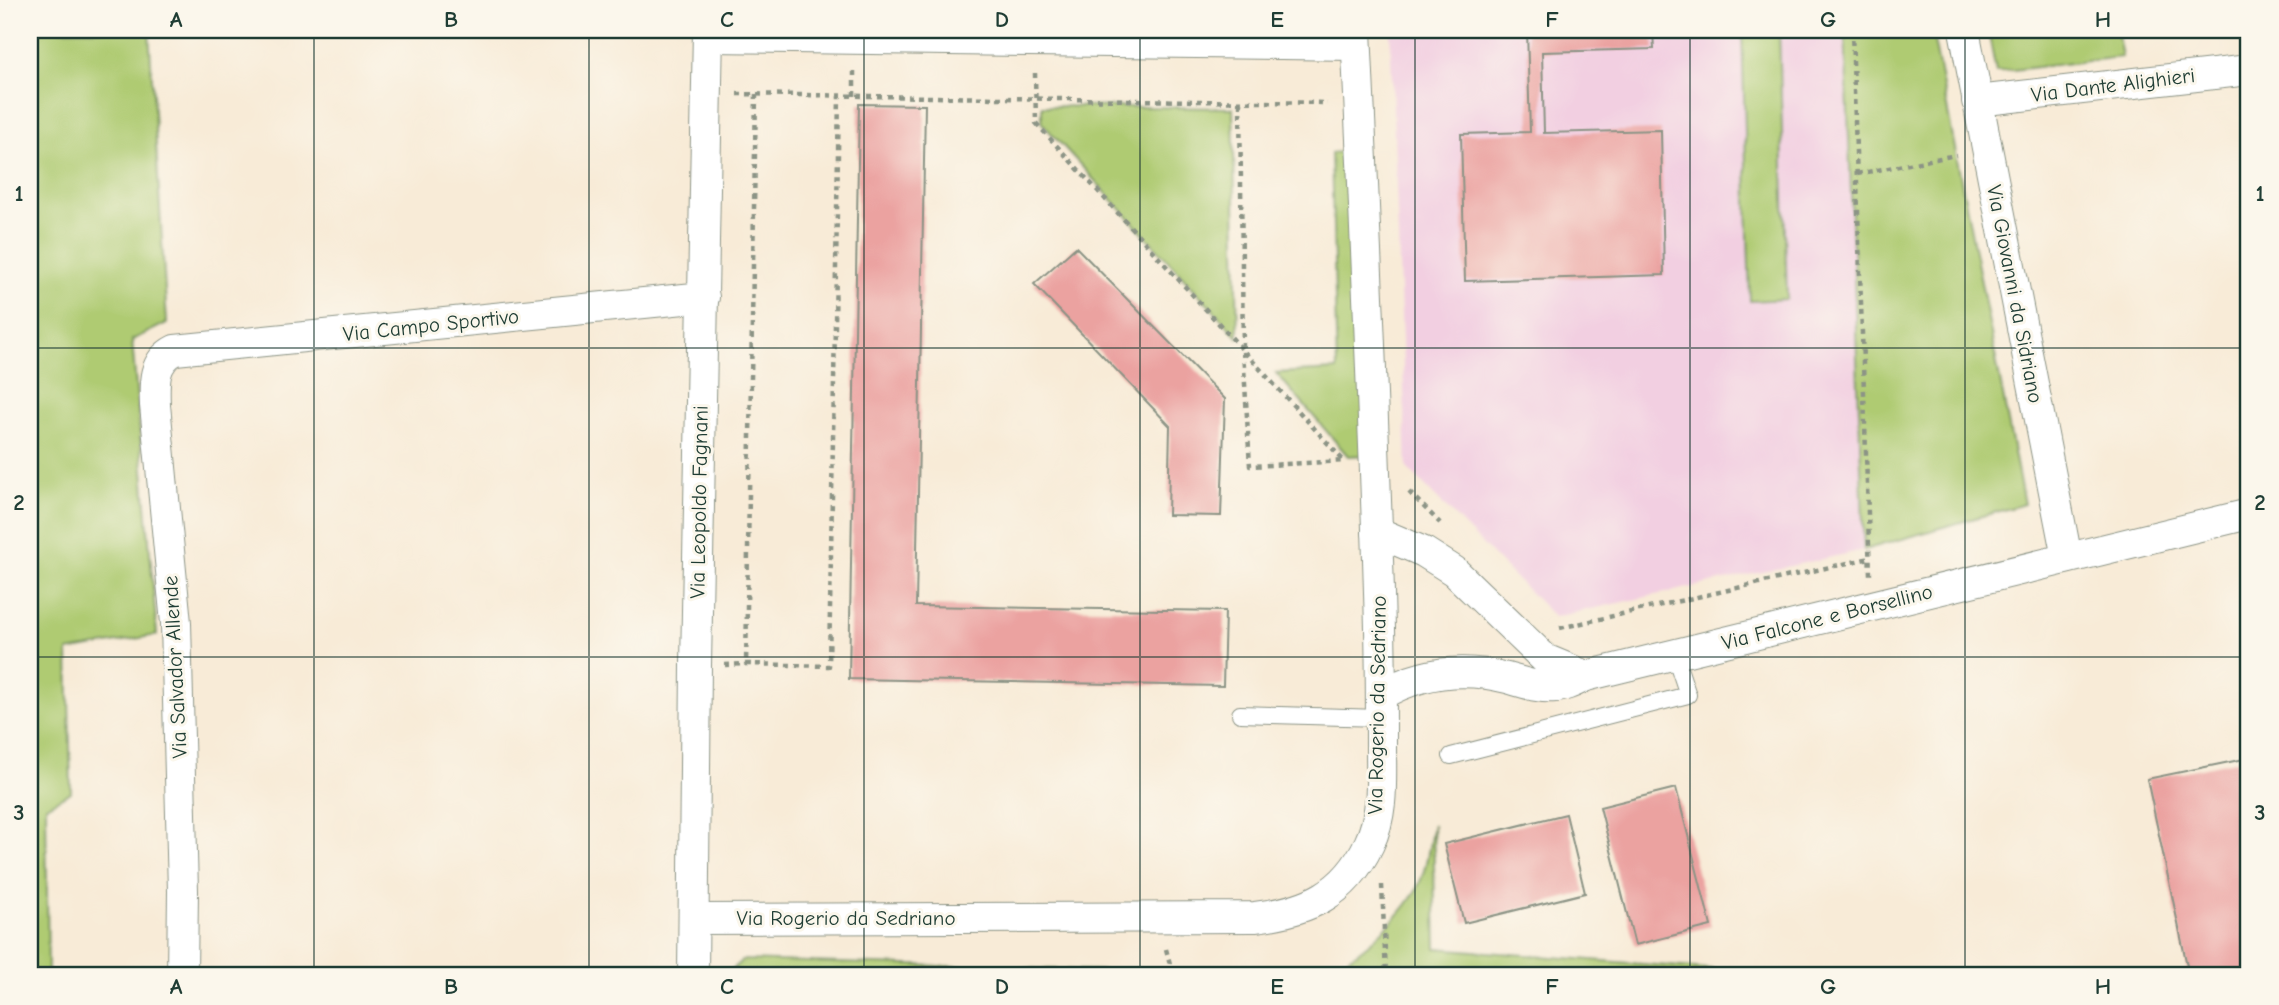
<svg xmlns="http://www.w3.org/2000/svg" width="2279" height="1005" font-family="'Comic Neue',sans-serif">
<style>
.built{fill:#f2cfe1}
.green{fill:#afcb72;stroke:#678453;stroke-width:2}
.building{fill:#eba2a0}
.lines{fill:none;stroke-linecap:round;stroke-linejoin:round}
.service-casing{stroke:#8c9486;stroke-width:18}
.minor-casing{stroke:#8c9486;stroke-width:32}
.path{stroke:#8c9486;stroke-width:4.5;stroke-dasharray:5 5;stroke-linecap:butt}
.service{stroke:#fff;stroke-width:16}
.minor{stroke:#fff;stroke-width:30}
.grid{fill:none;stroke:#1f3d34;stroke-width:2;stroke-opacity:0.55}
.labels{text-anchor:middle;stroke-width:6;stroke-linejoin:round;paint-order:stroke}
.street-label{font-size:21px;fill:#1f3d34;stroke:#fbf7ec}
.neatline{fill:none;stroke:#1f3d34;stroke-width:2.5}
.grid-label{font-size:23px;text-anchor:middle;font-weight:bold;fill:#1f3d34}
</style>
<rect width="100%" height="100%" fill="#fbf7ec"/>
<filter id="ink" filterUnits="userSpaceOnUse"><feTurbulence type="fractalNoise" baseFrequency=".0143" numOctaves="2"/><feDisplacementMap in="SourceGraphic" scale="14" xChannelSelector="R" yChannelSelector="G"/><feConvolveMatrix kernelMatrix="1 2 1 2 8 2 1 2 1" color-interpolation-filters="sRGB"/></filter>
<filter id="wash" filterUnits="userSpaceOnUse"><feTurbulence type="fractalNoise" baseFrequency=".00686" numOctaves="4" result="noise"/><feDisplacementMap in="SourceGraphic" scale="28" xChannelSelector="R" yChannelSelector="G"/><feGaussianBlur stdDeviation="1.57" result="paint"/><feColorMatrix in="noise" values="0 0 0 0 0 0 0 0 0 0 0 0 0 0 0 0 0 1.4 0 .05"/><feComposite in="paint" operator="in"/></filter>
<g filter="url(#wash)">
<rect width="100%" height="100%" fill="#f8ebd7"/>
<path class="built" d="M1390,30H1845L1864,550L1554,617L1407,468Z"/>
<g class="green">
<path d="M30,30H149L167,323L132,340L157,635L68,651L71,792L46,806L48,975H30Z"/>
<path d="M1742,30H1779L1787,299L1750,301Z"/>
<path d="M1845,30H1932L2024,504L1864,550Z"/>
<path d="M1988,30H2117L2122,57L1996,72Z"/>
<path d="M1042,106L1233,108L1238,337L1042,123Z"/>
<path d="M1353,151L1368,455L1348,456L1276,373L1337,370L1331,153Z"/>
<path d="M1433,824L1436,948L1783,975H1318C1354,961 1409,914 1422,877C1428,860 1430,841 1433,824Z"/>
<path d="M742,960L1172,973L1222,975H728Z"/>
</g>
<g id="blocks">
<g class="building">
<path d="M1527,30H1653L1654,49L1542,52L1544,133L1661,130L1664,275L1465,281L1461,134L1530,132Z"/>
<path d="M859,104L925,105L916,606L1225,611L1223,686L849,679Z"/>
<path d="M1076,247L1225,399L1221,516L1168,515L1170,426L1034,284Z"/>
<path d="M2249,758V975H2189L2147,779Z"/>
<path d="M1676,788L1711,926L1635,945L1600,807Z"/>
<path d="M1566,814L1585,893L1464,923L1444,844Z"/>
</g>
</g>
</g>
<g filter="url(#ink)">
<use href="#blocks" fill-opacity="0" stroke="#8c9486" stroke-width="2"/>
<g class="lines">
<g class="service-casing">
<g id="service">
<path d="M1240,714L1381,718"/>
<path d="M1451,756L1688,695L1675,656"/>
</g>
</g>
<g class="minor-casing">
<g id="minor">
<path d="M1964,30L2067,558"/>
<path d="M708,37L1356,45"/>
<path d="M1977,101L2249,70"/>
<path d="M1377,532L1424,552L1454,571L1545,659L1586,676C1577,680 1565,687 1555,687C1539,689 1523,682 1507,678C1463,667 1420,672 1381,695"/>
<path d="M1586,676L2249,514"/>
<path d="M695,919L1255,917C1307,911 1345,895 1369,844C1384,813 1381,779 1381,745C1381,706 1381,668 1380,629C1375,429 1365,229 1356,30"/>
<path d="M182,975L183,891L176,623L155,405C154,383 153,361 175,350L704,297"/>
<path d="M693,975L696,665L708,30"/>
</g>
</g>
<g class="path">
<path d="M1852,30L1870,575"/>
<path d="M1035,73L1036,123L1343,460"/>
<path d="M737,94L1327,103"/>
<path d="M756,94L746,664L829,666L839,96"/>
<path d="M854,96V71"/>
<path d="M1240,102L1243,351L1250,466L1344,461"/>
<path d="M1857,174L1956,155"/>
<path d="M1409,492L1440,523"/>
<path d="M1560,628L1870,558"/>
<path d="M725,665L746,664"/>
<path d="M1382,885L1386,975"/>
<path d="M1166,949L1173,975"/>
<path d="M1426,975L1435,970L1492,975"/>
</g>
<use href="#service" class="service"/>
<use href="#minor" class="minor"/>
</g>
</g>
<path class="grid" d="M314,30V975M589,30V975M864,30V975M1140,30V975M1415,30V975M1690,30V975M1965,30V975M30,348H2249M30,657H2249"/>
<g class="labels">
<g class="street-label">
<text transform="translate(2113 85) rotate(-7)" y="7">Via Dante Alighieri</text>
<text transform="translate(2015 294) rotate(79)" y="7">Via Giovanni da Sidriano</text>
<text transform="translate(431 325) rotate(-6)" y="7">Via Campo Sportivo</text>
<text transform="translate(699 502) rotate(-89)" y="7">Via Leopoldo Fagnani</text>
<text transform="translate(1827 617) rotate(-14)" y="7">Via Falcone e Borsellino</text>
<text transform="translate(175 667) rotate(-93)" y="7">Via Salvador Allende</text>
<text transform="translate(1377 705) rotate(-89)" y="7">Via Rogerio da Sedriano</text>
<text x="846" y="925">Via Rogerio da Sedriano</text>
</g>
</g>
<rect width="2279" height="1005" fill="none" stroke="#fbf7ec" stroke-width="77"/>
<rect x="38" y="38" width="2202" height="929" class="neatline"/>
<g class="grid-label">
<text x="176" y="27">A</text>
<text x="451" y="27">B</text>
<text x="727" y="27">C</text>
<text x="1002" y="27">D</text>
<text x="1277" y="27">E</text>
<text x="1552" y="27">F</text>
<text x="1828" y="27">G</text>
<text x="2103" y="27">H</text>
<text x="19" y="201">1</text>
<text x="2260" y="201">1</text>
<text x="19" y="510">2</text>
<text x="2260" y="510">2</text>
<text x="19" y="820">3</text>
<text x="2260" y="820">3</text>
<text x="176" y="994">A</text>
<text x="451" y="994">B</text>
<text x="727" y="994">C</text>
<text x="1002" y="994">D</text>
<text x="1277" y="994">E</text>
<text x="1552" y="994">F</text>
<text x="1828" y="994">G</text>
<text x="2103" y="994">H</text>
</g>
</svg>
